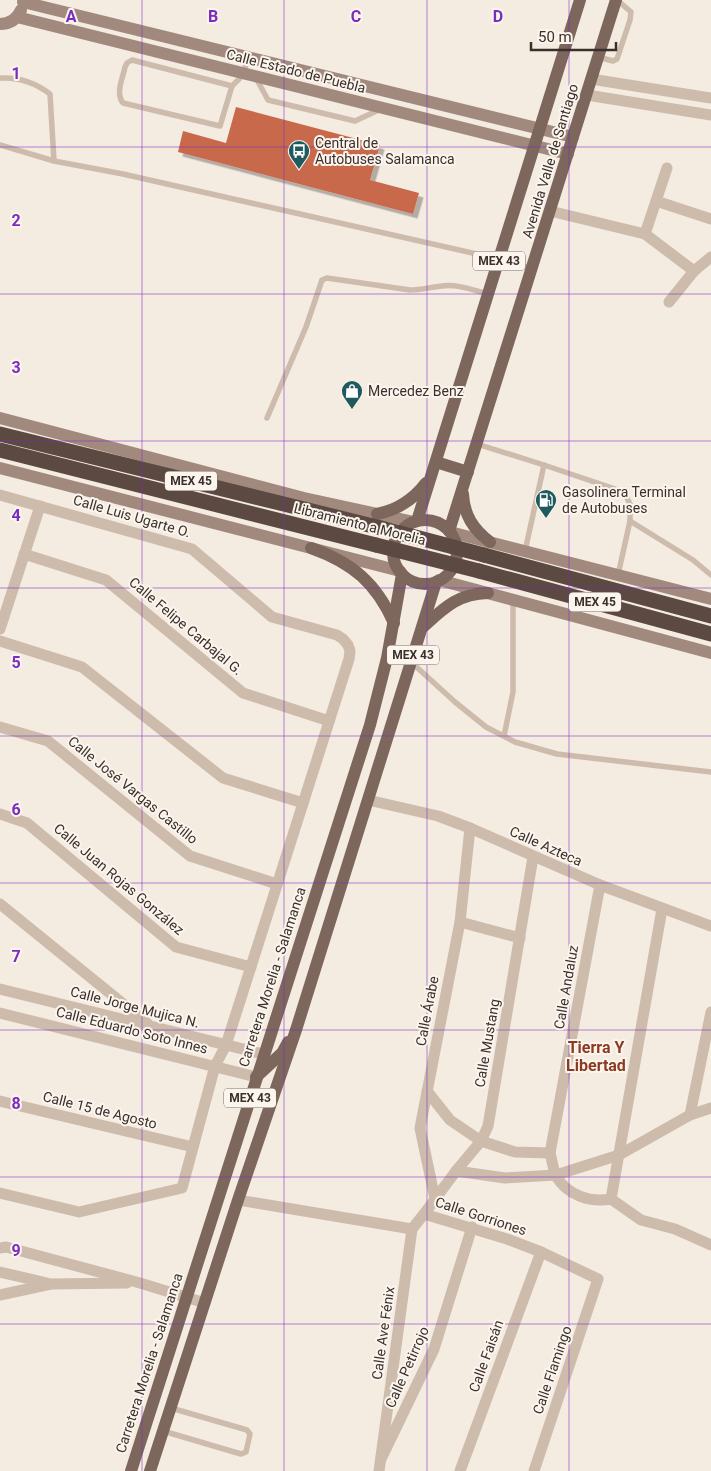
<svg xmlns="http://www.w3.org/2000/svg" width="711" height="1471" font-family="Roboto,sans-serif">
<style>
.building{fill:#c8694b;filter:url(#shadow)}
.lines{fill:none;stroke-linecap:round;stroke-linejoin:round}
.lane{stroke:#cdbbac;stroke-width:5.5}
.street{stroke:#cdbbac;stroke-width:11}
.secondary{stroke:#a18a7d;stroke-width:12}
.primary{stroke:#7d675c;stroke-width:12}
.highway{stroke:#5c4a42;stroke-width:15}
.highway-bridge{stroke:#5c4a42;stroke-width:15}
.grid{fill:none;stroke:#7b2cbf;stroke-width:1;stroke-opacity:0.55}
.labels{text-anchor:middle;stroke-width:4;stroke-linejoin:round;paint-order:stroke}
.shield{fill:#fbf5ee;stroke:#756b66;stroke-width:1}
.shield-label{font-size:12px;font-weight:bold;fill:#3b302b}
.street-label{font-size:14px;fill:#3b302b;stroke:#fbf5ee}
.poi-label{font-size:14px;fill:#3b302b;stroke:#fbf5ee;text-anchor:start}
.quarter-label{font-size:16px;font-weight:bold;fill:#8c3b22;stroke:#fbf5ee}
.grid-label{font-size:16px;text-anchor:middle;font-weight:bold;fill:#7b2cbf;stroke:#fbf5ee;stroke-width:4;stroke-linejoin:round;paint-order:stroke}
</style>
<defs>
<filter id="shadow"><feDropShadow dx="4.5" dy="4.5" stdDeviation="0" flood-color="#0004"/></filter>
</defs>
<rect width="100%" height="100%" fill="#f4ebe1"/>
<path class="building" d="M236,107L380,145L370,180L419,193L413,214L178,152L183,131L226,143Z"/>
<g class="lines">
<g class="lane">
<path d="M598,57L613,61L617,59L630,20L631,12L617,0"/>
<path d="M132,60L232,86L220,126L123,103C115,93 123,78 125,67L127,63Z"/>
<path d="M0,78C18,77 36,83 50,94L54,161"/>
<path d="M256,78L268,100L355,121L381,109"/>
<path d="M232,86L244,74L247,58"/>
<path d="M0,145L54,161L123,174L499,259L532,269"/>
<path d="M267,418L306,327L322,280L327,278L410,290C421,290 431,287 442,286C457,284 473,290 488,294"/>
<path d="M477,444L544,465L624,492L630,504V521L618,575"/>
<path d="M630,521L693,560L711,575"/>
<path d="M525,551L544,465"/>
<path d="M411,662L455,702L486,727L515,742L557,754L711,772"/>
<path d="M504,736L513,692V600"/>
<path d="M163,1431L241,1454L246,1452L250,1434L247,1430L171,1408"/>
</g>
<g class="street">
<path d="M591,79L711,98"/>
<path d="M587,95L711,115"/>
<path d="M656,201L711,219"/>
<path d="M550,211L645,234L694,271"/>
<path d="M645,234L667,168"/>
<path d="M669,302L694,271L711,257"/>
<path d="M0,495L192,549L272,617L337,635L343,639L348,645L350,651L349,659L226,1045L215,1066L182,1188L79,1212L0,1193"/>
<path d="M24,554L106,580L243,693L329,721"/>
<path d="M0,629L40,506"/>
<path d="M0,641L82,667L223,778L303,803"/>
<path d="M0,727L48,741L190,856L277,884"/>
<path d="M368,800L438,816L470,828L600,885L711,926"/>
<path d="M0,814L27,823L176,947L251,967"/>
<path d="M600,885L550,1153C552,1160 553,1169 556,1176C567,1195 590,1203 611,1199L641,1220L675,1229L711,1245"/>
<path d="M0,904L148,1024"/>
<path d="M460,922L520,938"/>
<path d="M0,989L263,1054"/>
<path d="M0,1013L256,1077"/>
<path d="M427,1091L450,1120L481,1141L515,1152L550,1153"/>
<path d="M0,1101L193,1147"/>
<path d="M690,1115L711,1012"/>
<path d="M456,1171L505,1178L556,1175L619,1155L690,1115L711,1108"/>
<path d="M435,1199L420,1128L460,922L470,828"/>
<path d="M611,1199L662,909"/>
<path d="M238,1200L412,1229L424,1214L507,1239L541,1252L598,1279L534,1471"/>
<path d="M424,1214L456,1171L481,1141L488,1126L533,857"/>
<path d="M0,1248L6,1247L140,1283L205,1303"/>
<path d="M0,1272L47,1283"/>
<path d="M0,1295L51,1284L127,1283"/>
<path d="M381,1459L434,1349L472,1227"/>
<path d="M379,1471L412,1229"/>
<path d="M460,1471L541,1252"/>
</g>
<g class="secondary">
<path d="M23,2L573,137"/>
<path d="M17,17L568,154"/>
<path d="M0,24C10,24 17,19 21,10"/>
<path d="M0,418L304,498L414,522"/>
<path d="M0,468L400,571"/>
<path d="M450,532L711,599"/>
<path d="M439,580L711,653"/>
</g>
<g class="primary">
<path d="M436,462L468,472"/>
<path d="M463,494C464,515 473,529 490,542"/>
<path d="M377,514C398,510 413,500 426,483"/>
<circle cx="425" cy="552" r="32"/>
<path d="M417,521L580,0"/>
<path d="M449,531L616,0"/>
<path d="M311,548C353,563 376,583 394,623"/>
<path d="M423,627C444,608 457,594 488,593"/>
<path d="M256,1077L282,1053L288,1042"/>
<path d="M131,1471L370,725L387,658L402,574"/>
<path d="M150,1471L238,1200L296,1030L436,582"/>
</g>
<g class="highway">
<path d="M0,434L381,528"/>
<path d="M0,450L376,545"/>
<path d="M484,555L711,616"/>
<path d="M479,571L711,634"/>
</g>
<g class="highway-bridge">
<path d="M381,528L484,555"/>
<path d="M376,545L479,571"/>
</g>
</g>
<path class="grid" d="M142,0V1471M284,0V1471M427,0V1471M569,0V1471M0,147H711M0,294H711M0,441H711M0,588H711M0,736H711M0,883H711M0,1030H711M0,1177H711M0,1324H711"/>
<defs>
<g id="bus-pin" transform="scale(1.125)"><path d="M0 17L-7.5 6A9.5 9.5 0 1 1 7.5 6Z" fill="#1f5a5e" stroke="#fbf5ee"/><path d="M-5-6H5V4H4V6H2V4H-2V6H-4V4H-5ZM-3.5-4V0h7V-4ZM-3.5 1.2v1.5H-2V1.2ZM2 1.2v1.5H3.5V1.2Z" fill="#fff"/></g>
<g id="shop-pin" transform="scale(1.125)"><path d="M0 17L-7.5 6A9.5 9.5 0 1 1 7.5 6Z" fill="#1f5a5e" stroke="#fbf5ee"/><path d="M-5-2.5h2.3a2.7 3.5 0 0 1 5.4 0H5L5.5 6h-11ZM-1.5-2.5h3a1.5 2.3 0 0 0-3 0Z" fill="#fff"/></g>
<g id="fuel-pin" transform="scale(1.125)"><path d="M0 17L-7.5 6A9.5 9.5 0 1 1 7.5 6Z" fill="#1f5a5e" stroke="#fbf5ee"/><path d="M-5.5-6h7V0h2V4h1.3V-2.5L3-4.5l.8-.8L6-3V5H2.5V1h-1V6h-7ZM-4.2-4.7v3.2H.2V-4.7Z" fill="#fff"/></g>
</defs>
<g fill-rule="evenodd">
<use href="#bus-pin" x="299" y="151"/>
<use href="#shop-pin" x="352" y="391"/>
<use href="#fuel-pin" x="546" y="500"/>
</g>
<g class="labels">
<g class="shield">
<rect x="473" y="251.5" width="52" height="19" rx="4"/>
<rect x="165" y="471.5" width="52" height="19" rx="4"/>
<rect x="569" y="592.5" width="52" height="19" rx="4"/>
<rect x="387" y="645.5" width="52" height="19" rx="4"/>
<rect x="224" y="1088.5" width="52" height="19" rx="4"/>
</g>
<g class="shield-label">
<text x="499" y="265">MEX 43</text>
<text x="191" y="485">MEX 45</text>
<text x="595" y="606">MEX 45</text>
<text x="413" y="659">MEX 43</text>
<text x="250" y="1102">MEX 43</text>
</g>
<g class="street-label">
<text transform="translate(296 71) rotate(14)" y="5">Calle Estado de Puebla</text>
<text transform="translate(550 161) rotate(-73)" y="5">Avenida Valle de Santiago</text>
<text transform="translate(132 516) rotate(16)" y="5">Calle Luis Ugarte O.</text>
<text transform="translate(360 524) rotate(14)" y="5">Libramiento a Morelia</text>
<text transform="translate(186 626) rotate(40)" y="5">Calle Felipe Carbajal G.</text>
<text transform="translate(133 790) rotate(39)" y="5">Calle José Vargas Castillo</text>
<text transform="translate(546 846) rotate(24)" y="5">Calle Azteca</text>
<text transform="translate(119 879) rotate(40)" y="5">Calle Juan Rojas González</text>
<text transform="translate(272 977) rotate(-72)" y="5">Carretera Morelia - Salamanca</text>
<text transform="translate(566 987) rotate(-80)" y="5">Calle Andaluz</text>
<text transform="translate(135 1007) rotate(14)" y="5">Calle Jorge Mujica N.</text>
<text transform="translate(427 1011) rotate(-79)" y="5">Calle Árabe</text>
<text transform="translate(132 1030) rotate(14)" y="5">Calle Eduardo Soto Innes</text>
<text transform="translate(487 1043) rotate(-80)" y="5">Calle Mustang</text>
<text transform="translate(100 1110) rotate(14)" y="5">Calle 15 de Agosto</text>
<text transform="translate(481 1216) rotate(18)" y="5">Calle Gorriones</text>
<text transform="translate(383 1333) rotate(-82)" y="5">Calle Ave Fénix</text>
<text transform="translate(486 1356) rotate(-70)" y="5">Calle Faisán</text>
<text transform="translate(149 1363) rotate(-72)" y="5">Carretera Morelia - Salamanca</text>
<text transform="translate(407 1367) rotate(-66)" y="5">Calle Petirrojo</text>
<text transform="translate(552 1370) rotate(-71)" y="5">Calle Flamingo</text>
</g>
<g class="poi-label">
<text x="315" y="148">Central de<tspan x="315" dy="16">Autobuses Salamanca</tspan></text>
<text x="368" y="396">Mercedez Benz</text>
<text x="562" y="497">Gasolinera Terminal<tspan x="562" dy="16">de Autobuses</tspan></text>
</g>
<g class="quarter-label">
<text x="596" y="1053">Tierra Y<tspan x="596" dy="18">Libertad</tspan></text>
</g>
</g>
<g class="grid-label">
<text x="71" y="22">A</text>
<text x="213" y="22">B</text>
<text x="356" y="22">C</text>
<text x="498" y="22">D</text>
<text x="16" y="79">1</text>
<text x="16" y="226">2</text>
<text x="16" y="373">3</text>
<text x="16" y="521">4</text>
<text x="16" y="668">5</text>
<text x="16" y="815">6</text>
<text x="16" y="962">7</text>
<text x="16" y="1109">8</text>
<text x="16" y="1256">9</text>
</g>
<path d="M531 42v8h85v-8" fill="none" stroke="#3b302b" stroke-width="2.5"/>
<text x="538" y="42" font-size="15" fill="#3b302b" stroke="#fbf5ee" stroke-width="4" paint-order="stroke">50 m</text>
</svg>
